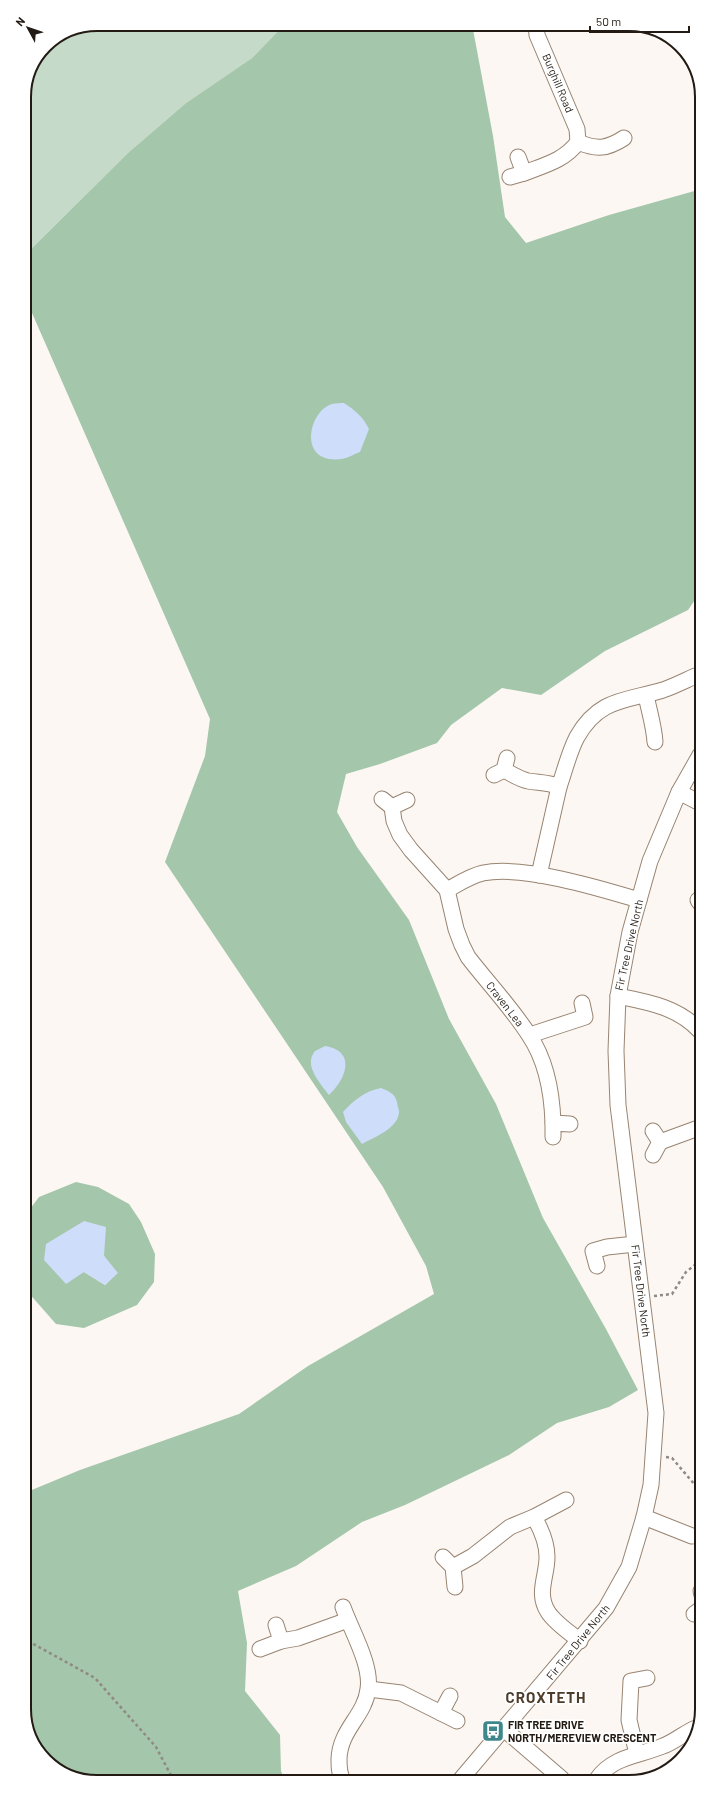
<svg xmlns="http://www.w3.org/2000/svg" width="726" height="1806" font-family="Barlow,sans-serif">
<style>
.green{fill:#c5dac8}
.forest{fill:#a4c6aa;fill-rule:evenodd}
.water{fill:#ceddfa}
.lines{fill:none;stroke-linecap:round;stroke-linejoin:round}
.minor-casing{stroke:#988471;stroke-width:17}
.path{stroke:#908984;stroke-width:2.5;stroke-dasharray:3 3;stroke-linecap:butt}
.minor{stroke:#fff;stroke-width:15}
.labels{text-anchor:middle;stroke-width:3.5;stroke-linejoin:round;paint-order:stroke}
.street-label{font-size:11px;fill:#221a13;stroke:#fff}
.poi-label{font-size:11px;font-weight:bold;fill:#221a13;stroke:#fff;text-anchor:start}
.district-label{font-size:15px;font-weight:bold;letter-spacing:1px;fill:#4e3c2b;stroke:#fff}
.rim{fill:none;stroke:#221a13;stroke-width:2}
</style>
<rect width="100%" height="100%" fill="#fcf7f3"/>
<path class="green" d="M97,24H285L252,58L186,103L129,152L25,255L24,93L46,45L70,30Z"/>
<g class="forest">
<path d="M285,24H472L493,136L505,217L526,243L609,215L698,190L699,594L688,610L605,651L541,695L502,688L451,725L437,743L380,764L346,774L337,812L357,847L409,920L449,1019L496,1104L543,1218L606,1329L638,1390L609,1407L557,1423L509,1455L405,1505L362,1522L296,1566L238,1591L247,1643L245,1691L280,1735L281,1771L285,1781L92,1782L53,1767L28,1732L27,1492L80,1470L239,1414L308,1366L434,1294L426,1266L383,1187L165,862L205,756L210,719L25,297V255L129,152L186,103L252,58Z"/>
<path d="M76,1182L98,1187L129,1204L141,1222L155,1254L154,1282L137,1305L84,1328L56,1324L27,1291V1213L39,1197ZM104,1244V1256L117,1273L105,1285L84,1272Z"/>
</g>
<g class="water">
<path d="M344,403C355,410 363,417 369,429L360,452C354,454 348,458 342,459C297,465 308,411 332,404C336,403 340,403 344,403Z"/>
<path d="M325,1046C357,1051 346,1080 329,1095C320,1083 303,1065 315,1051Z"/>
<path d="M381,1088C389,1091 395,1094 397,1102C397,1105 399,1109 399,1112C398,1129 374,1137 362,1144L346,1122L343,1112C354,1100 365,1091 381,1088Z"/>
<path d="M84,1221L106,1227L104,1256L118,1273L105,1285L84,1272L66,1284L44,1260L46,1244Z"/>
</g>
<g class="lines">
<g class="minor-casing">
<g id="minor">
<path d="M536,24L537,35L577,129L578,142"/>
<path d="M524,173C545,165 565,160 578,142C597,150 607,149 624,138"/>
<path d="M510,177L524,173L518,157"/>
<path d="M646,695C649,711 654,726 655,742"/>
<path d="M504,770C512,774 519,779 528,781C539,783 548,782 559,787C565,770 569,752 577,737C599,698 626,701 663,690C675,686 688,679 700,674"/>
<path d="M494,775L504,770L507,758"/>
<path d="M679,792L700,803"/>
<path d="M382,799L392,807L407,800"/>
<path d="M392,807L394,821L400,835L411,850L447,890L456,929L462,945L468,957C488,983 511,1007 529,1035C546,1060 552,1092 553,1123"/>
<path d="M539,875L559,787"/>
<path d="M447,890C458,884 470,876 483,873C523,865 599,888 639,900"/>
<path d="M698,900L700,903"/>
<path d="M618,996C648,1002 678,1007 700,1031"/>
<path d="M530,1035L585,1017L582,1003"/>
<path d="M653,1131L660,1142L653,1155"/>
<path d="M553,1137V1123L570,1124"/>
<path d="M660,1142L701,1127"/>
<path d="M597,1266L593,1251L607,1247L635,1244"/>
<path d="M534,1517L566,1500"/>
<path d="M644,1517L692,1536"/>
<path d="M443,1557L453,1567L455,1587"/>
<path d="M453,1567L473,1556L510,1527L534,1517C541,1529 547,1542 547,1557C547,1577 536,1593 548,1612C555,1623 569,1632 580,1641"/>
<path d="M701,1591L702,1595"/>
<path d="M694,1614L702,1608"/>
<path d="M281,1641L298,1638L348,1620"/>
<path d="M260,1649L281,1641L276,1625"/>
<path d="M369,1689L401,1693L441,1713"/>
<path d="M450,1696L441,1713L457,1721"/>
<path d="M505,1730L562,1779"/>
<path d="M637,1754L629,1720L631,1681L647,1678"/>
<path d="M461,1779L606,1608L629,1567L644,1517L651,1485L656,1413L618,1105L616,1051L618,996L630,932L650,861L679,792L700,755"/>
<path d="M597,1779C613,1756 639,1756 663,1746C674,1742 684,1733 696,1728"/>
<path d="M343,1780C339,1774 339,1766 339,1759C340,1729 365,1716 368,1689C372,1665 351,1630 343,1607"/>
</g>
</g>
<g class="path">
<path d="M654,1296L672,1294L686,1272L701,1260"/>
<path d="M666,1457L672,1458L701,1492"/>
<path d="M28,1641L95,1678L156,1747L174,1781"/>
</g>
<use href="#minor" class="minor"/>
</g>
<defs>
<g id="bus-square" transform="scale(1.15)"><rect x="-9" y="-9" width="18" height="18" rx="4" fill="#3f878a" stroke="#fff"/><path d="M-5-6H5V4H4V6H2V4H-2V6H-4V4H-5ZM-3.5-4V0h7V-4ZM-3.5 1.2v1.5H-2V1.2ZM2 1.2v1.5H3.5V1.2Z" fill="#fff"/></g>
</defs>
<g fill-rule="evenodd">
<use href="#bus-square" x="493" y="1731"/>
</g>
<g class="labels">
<g class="street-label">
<text transform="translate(558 83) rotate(67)" y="4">Burghill Road</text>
<text transform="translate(629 945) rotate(-77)" y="4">Fir Tree Drive North</text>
<text transform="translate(505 1004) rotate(52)" y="4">Craven Lea</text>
<text transform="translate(641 1291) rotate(83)" y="4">Fir Tree Drive North</text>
<text transform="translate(578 1642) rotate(-51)" y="4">Fir Tree Drive North</text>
</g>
<g class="poi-label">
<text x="508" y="1729">FIR TREE DRIVE<tspan x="508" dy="13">NORTH/MEREVIEW CRESCENT</tspan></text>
</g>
<g class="district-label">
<text x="546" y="1703">CROXTETH</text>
</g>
</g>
<path d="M0 0H726V1806H0ZM97 31H629A66 66 0 0 1 695 97V1709A66 66 0 0 1 629 1775H97A66 66 0 0 1 31 1709V97A66 66 0 0 1 97 31Z" fill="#fff" fill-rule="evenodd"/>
<path class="rim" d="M97 31H629A66 66 0 0 1 695 97V1709A66 66 0 0 1 629 1775H97A66 66 0 0 1 31 1709V97A66 66 0 0 1 97 31Z"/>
<g transform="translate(28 28) rotate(310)" stroke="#ffffff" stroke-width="3" paint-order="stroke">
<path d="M0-3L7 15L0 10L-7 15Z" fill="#221a13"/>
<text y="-6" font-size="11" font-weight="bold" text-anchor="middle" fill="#221a13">N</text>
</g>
<path d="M590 26v6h99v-6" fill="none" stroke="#221a13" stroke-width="2"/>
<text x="596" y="26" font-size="12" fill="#221a13" stroke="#ffffff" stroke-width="3" paint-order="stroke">50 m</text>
</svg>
